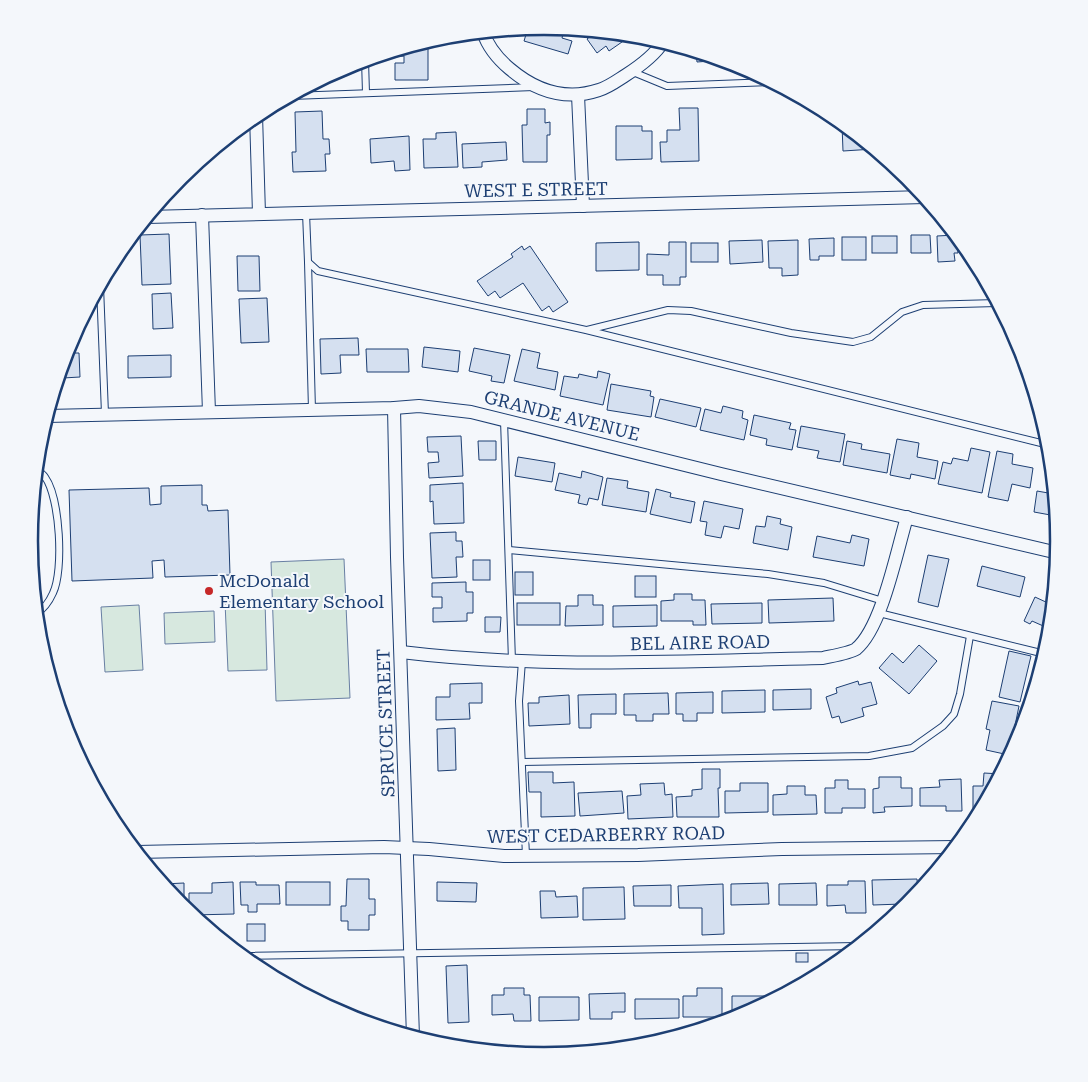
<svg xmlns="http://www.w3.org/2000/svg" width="1088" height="1082" font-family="'Roboto Serif',serif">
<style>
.green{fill:#d7e8df;stroke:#687fa3}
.building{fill:#d5e0f0;stroke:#1d3f73}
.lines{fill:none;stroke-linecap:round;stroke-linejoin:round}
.lane-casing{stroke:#1d3f73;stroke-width:8}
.street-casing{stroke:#1d3f73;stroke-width:14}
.lane{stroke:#f4f7fb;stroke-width:6}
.street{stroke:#f4f7fb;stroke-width:12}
.poi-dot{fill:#c62828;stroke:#f4f7fb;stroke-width:2}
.labels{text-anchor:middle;stroke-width:4;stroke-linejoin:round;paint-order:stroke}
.street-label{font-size:18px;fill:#1d3f73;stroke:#f4f7fb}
.poi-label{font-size:18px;fill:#1d3f73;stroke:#f4f7fb;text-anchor:start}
.rim{fill:none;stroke:#1d3f73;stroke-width:2.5}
</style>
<rect width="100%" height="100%" fill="#f4f7fb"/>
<g class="green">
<path d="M344,559L350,698L276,701L271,562Z"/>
<path d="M265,601L267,670L228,671L225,602Z"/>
<path d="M139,605L143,670L105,672L101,607Z"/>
<path d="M214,611L215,642L165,644L164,613Z"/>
</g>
<g class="building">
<path d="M544,26L564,30L562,38L572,41L568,54L524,41L528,28Z"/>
<path d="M597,31L632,35L609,51L606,46L597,53L587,39Z"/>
<path d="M442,37V41H428V80H395V63H404V56L393,57V51Z"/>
<path d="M696,52L724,60L697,62Z"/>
<path d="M679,108H698L699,161L661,162L660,142H667V130H680Z"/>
<path d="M527,109H545V123L550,122V135H547V162H523L522,125H527Z"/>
<path d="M322,111L323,139H329L330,154H325L326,171L293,172L292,152H296L295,112Z"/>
<path d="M842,125H845L874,149L843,151Z"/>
<path d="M616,126H642V131H652V159L616,160Z"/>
<path d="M456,132L458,167L424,168L423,139H436V133Z"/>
<path d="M409,136L410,170L395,171L394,161L371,163L370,139Z"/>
<path d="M506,142L507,160L482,162V167L463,168L462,144Z"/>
<path d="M169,234L171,284L142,285L140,235Z"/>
<path d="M911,235H930L931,253H911Z"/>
<path d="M955,235L957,237L958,253H954L955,261L938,262L937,236Z"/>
<rect x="872" y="236" width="25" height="17"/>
<rect x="842" y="237" width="24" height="23"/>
<path d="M834,238V256H819V260H810L809,239Z"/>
<path d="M762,240L763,262L730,264L729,241Z"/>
<path d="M798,240V275L782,276V268H769L768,241Z"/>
<path d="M639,242V270L596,271V243Z"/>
<path d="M669,242H686V277H680V285H663V275H647V254L669,255Z"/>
<rect x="691" y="243" width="27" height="19"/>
<path d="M522,246L524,250L530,246L568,302L553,312L549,306L542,311L523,283L500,298L495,291L488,296L477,281L513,257L511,254Z"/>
<path d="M123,247V260H113L116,255Z"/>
<path d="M237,256H259L260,291H238Z"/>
<path d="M171,293L173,328L153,329L152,294Z"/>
<path d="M267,298L269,342L241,343L239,299Z"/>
<path d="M358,338L359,355H340L341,373L321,374L320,339Z"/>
<path d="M424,347L460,351L458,372L422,367Z"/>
<path d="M474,348L510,355L504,383L491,381L492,376L469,371Z"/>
<path d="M366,349H408L409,372H367Z"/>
<path d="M522,349L540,353L537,368L558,372L555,390L514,381Z"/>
<path d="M66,353H79L80,377L63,378V375H59Z"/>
<path d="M171,355V377L128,378V356Z"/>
<path d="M598,371L610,374L603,405L560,396L564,376L578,378L579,374L597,378Z"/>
<path d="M611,384L651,391L650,396L654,397L651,417L607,410Z"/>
<path d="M660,399L701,408L696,427L655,417Z"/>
<path d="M723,406L743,411L742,418L748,420L744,440L700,430L705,409L721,413Z"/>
<path d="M754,415L791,423L789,429L796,430L792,450L766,445L767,439L750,435Z"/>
<path d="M801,426L845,434L840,462L817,458L819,451L797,447Z"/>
<path d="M461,436L463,476L429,478L428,463L439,462L438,452H428L427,437Z"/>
<path d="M897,439L919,443L917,457L938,461L935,479L911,474L910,479L890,475Z"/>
<path d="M478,441H496V460H479Z"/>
<path d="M847,441L862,444L861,449L890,454L887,473L843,465Z"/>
<path d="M971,448L990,452L982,493L938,484L943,462L951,464L953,458L968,461Z"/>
<path d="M997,451L1013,454L1012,464L1033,468L1030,488L1012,484L1008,501L988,497Z"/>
<path d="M518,457L555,463L552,482L515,476Z"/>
<path d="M582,471L603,477L598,500L589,498L587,505L578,503L580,495L555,490L559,473L581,478Z"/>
<path d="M607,478L628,481L627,488L649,492L646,512L602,505Z"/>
<path d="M463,483L464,523L434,524L433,501L430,502V485Z"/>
<path d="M202,485V505H207L208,511L228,510L230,575L165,577L164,560L152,561L153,578L72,581L69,490L149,488L150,505L161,504V486Z"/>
<path d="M656,489L671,493L670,497L695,502L691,523L650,514Z"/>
<path d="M1037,491L1054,494L1056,516L1034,512Z"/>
<path d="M704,501L743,509L739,529L724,526L721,538L705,535L707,522L700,521Z"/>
<path d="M767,516L781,519L780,524L792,527L788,550L753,543L756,526L765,527Z"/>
<path d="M456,532V541H462L463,557H456L457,577L432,578L430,533Z"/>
<path d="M852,535L869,539L864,566L813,557L817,536L850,543Z"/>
<path d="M928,555L949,559L938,607L918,602Z"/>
<rect x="473" y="560" width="17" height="20"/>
<path d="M982,566L1025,577L1020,597L977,586Z"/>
<rect x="515" y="572" width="18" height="23"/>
<rect x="635" y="576" width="21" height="21"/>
<path d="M466,582V592H473V613H467V621L433,622V608H442V597H432V583Z"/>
<path d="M1054,589L1050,629L1032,621L1030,624L1024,621L1035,597L1048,603Z"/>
<path d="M674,594H692V600H705L706,625H693V621H661V601L674,600Z"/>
<path d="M578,595H593V605H603V625L565,626L566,606H578Z"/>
<path d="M833,598L834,621L769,623L768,600Z"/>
<rect x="517" y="603" width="43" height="22"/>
<path d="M762,603V623L712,624L711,604Z"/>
<path d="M657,605V626L613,627V606Z"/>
<path d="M485,617H501L500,632H485Z"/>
<path d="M919,645L937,661L909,694L879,668L892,653L903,663Z"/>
<path d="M1009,651L1031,656L1020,702L999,697Z"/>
<path d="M858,681L859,685L871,682L877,704L862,708L864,716L841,723L839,716L832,718L826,697L837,693L836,688Z"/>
<path d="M482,683V703H469L470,719L436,720V697H450V684Z"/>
<path d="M811,689V709L773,710V690Z"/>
<path d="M765,690V712L722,713V691Z"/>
<path d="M713,692V713H697V721H683V714H676V693Z"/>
<path d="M668,693L669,714H653V721H636V715H624V694Z"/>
<path d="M616,694V714H591V728H579L578,695Z"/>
<path d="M569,695L570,724L529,726L528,703H539V697Z"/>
<path d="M992,701L1019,706L1009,755L986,750L990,730L986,729Z"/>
<path d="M455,728L456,770L438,771L437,729Z"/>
<path d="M702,769H720V788H718L719,817H677L676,797L692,796V790L702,789Z"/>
<path d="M528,772H553V783L574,782L575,816L541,817V792H529Z"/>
<path d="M984,773L1001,774L982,808H973V786H983Z"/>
<path d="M879,777H901V788H912V806L884,807L885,812L873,813V789L879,788Z"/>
<path d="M961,779L962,811H946V806H920V788L940,787L939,780Z"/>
<path d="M835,780H848V789H865V808H842V813H825V788H835Z"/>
<path d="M664,783L665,795L672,794L673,817L628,819L627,796L641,795L640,784Z"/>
<path d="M740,783H768V812L725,813V791H740Z"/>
<path d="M787,786H805V795H816L817,814L773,815V795L787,794Z"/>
<path d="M622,791L624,813L580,816L578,793Z"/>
<path d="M347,879H369V899H375V915H369V930H348V921H341V906H346Z"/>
<path d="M917,879L918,893L912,900H901L902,904L873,905L872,880Z"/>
<path d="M848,881H865L866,913H846L845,905L827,906V885H848Z"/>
<path d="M233,882L234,914L192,915L189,913V893H212V883Z"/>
<path d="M240,882H256V885H279L280,904H257V912H248V905H241Z"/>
<rect x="286" y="882" width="44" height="23"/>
<path d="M437,882L477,883L476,902L437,901Z"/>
<path d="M184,883V903H178L163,884Z"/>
<path d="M768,883L769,904L731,905V884Z"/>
<path d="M816,883L817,905H779V884Z"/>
<path d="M723,884L724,934L702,935V908H679L678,886Z"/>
<path d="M671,885V906H634L633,886Z"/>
<path d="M624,887L625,919L583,920V888Z"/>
<path d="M540,891H555L556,897L577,896L578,917L541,918Z"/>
<rect x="247" y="924" width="18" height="17"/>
<rect x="796" y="953" width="12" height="9"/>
<path d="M467,965L469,1022L448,1023L446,966Z"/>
<path d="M504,988H524V995H530L531,1021H514L513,1014L492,1015V995H504Z"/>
<path d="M697,988H722V1017H683V996H697Z"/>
<path d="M625,993V1012H612V1019H590L589,994Z"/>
<path d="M732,996H776V998L741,1017L732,1018Z"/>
<path d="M539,997H579V1020L539,1021Z"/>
<path d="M635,999H679V1018L635,1019Z"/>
</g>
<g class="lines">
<g class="lane-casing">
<g id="lane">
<path d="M365,60L366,93"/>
<path d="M633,72L667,86L772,82"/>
<path d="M291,96L534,87"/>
<path d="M306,213L308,262L318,271L586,330L1049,445"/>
<path d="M308,262L312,410"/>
<path d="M100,286L105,414"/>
<path d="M587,330L668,310L691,311L791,333L853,342L871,337L902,312L923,305L997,303"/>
<path d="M504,420L512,661"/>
<path d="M36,469C39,471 43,474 45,477C60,498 64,570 53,593C49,602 44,609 36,614"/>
<path d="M509,550L768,574L824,583L883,601"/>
<path d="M879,613L1045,654"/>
<path d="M522,661L519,701L526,856"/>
<path d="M522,762L869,756L912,748L943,726L954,714L960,694L970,636"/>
<path d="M243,956L858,946"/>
</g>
</g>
<g class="street-casing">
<g id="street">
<path d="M483,32C488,47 498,59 510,69C536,91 566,101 599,90C609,87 618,80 626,75C640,66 654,56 663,42"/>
<path d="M578,95L583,206"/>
<path d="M256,115L259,214"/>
<path d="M202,215L209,412"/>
<path d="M147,217L925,197"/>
<path d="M1024,358L1028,373"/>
<path d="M394,408L397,557L413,1037"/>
<path d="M47,416L394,408L419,406L471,412L721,474L1058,553"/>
<path d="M401,652C541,669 683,661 823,658C832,656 850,653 856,649C882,628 897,550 907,517"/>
<path d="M137,852L384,847L429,849L504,856L638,855L782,849L956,847"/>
</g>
</g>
<use href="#lane" class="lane"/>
<use href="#street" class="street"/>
</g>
<circle class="poi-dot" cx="209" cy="591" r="5"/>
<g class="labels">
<g class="street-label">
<text transform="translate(536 190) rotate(-1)" y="6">WEST E STREET</text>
<text transform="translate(562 416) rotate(14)" y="6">GRANDE AVENUE</text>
<text transform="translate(700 643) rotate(-1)" y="6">BEL AIRE ROAD</text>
<text transform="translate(386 723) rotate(-92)" y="6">SPRUCE STREET</text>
<text transform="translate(606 835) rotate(-1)" y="6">WEST CEDARBERRY ROAD</text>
</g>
<g class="poi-label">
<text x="219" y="587">McDonald<tspan x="219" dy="21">Elementary School</tspan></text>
</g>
</g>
<path d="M0 0H1088V1082H0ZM38 541a506 506 0 1 1 1012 0a506 506 0 1 1-1012 0Z" fill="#f4f7fb" fill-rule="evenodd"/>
<path class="rim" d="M38 541a506 506 0 1 1 1012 0a506 506 0 1 1-1012 0Z"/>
</svg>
